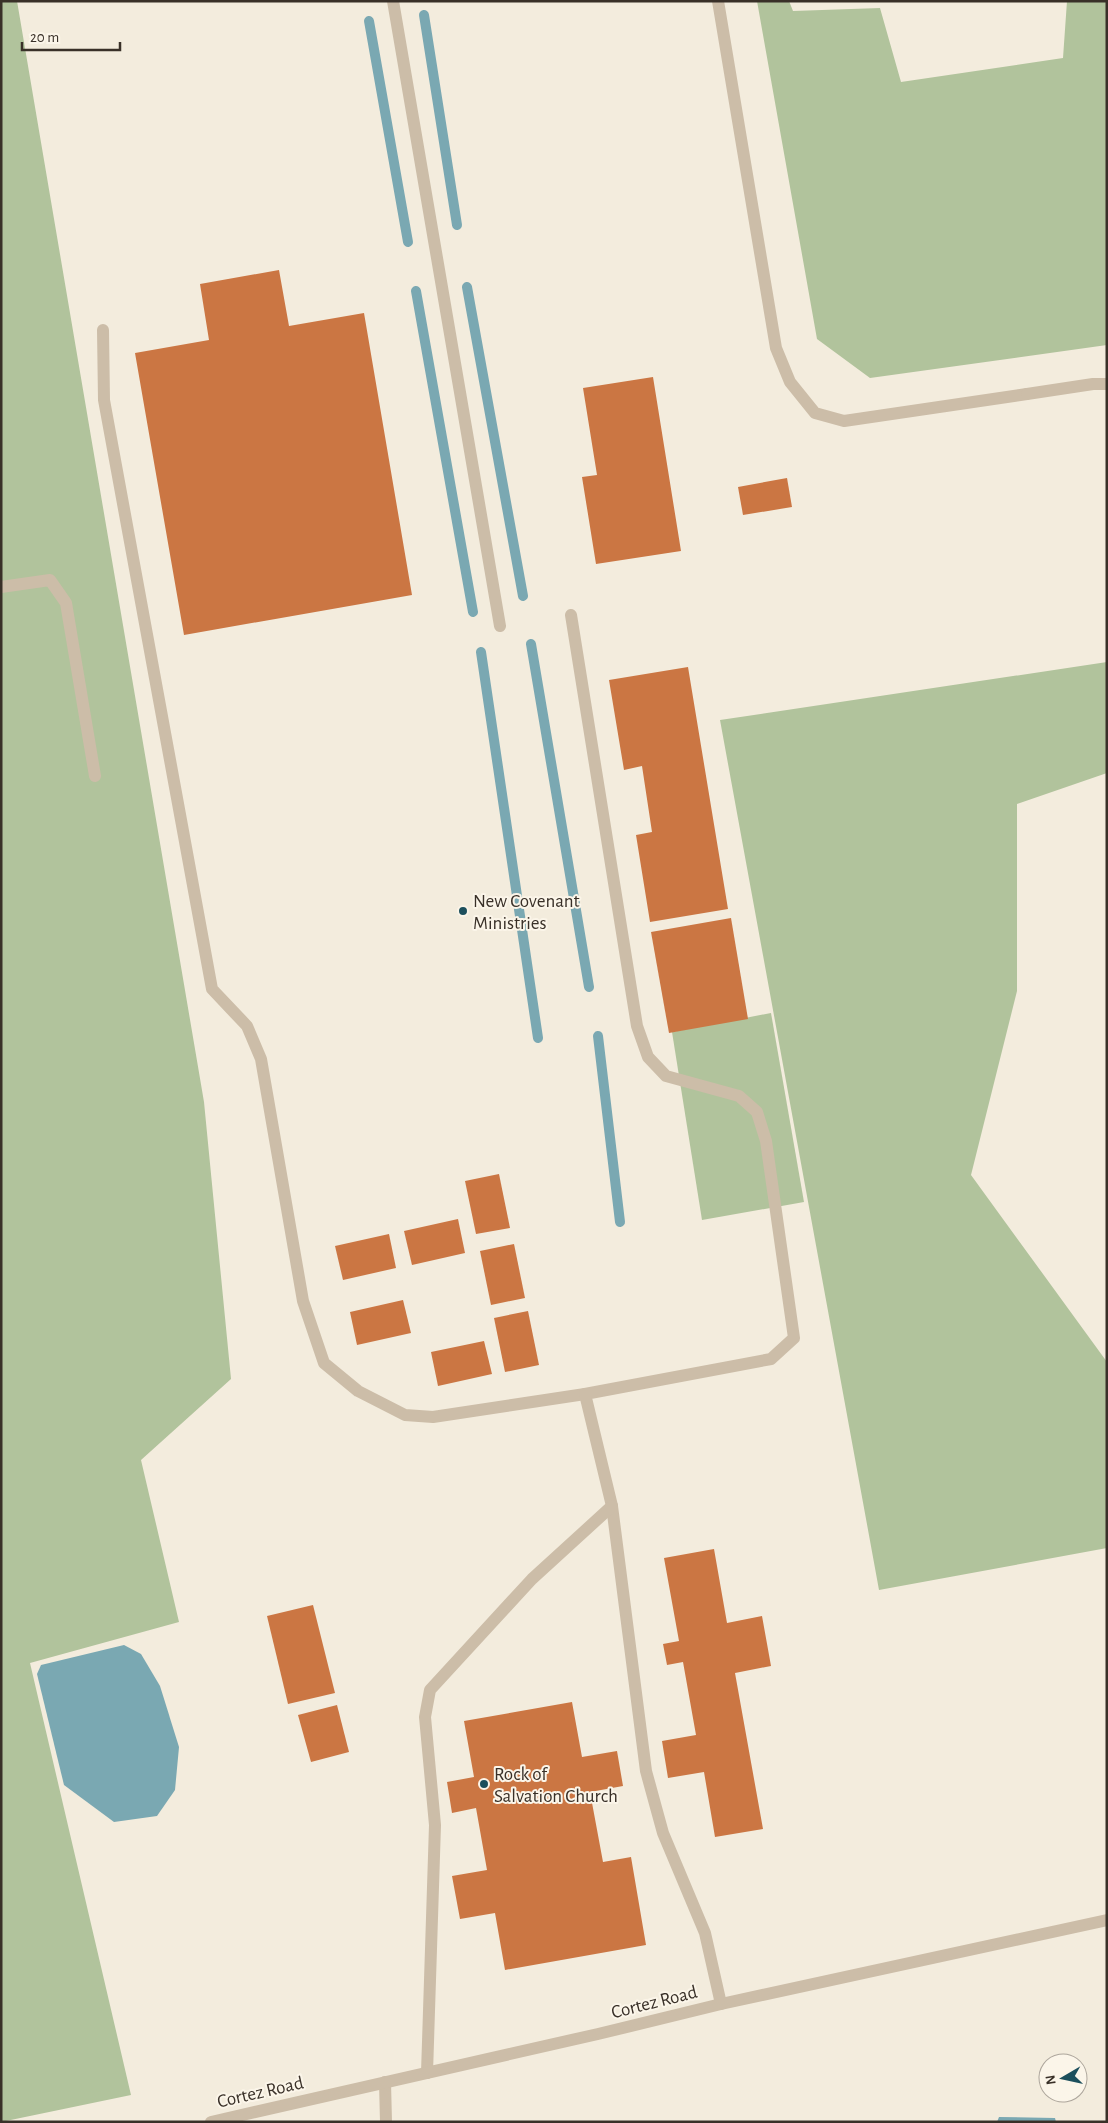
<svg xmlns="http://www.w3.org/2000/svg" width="1108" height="2123" font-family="'Alegreya Sans',sans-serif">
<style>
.green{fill:#b1c39c}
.water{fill:#7aa8b2}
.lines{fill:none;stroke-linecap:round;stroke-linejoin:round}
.stream{stroke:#7aa8b2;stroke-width:10}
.building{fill:#cb7643}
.service{stroke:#ccbda8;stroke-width:12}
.minor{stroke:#ccbda8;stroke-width:12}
.tertiary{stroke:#ccbda8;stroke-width:12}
.poi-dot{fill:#1c4f5c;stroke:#fbf5e9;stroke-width:2}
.labels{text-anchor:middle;stroke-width:4;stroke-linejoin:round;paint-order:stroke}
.poi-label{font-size:19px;fill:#393028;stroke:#fbf5e9;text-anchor:start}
.street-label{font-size:19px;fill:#393028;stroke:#fbf5e9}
</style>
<rect width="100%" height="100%" fill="#f3ecdd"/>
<g class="green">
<path d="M1,1H17L204,1102L231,1379L141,1460L179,1622L30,1663L131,2095L1,2122Z"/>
<path d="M757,1H789L793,11L880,8L901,82L1063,58L1067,1H1107V345L870,378L817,339Z"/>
<path d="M1107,662V773L1017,804V991L971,1175L1107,1362V1548L879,1590L720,720Z"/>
<path d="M771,1013L804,1202L702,1220L672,1032Z"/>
</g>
<g class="water">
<path d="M124,1645L141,1654L160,1686L179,1747L175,1790L157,1816L114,1822L64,1785L37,1674L41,1665Z"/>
<path d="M999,2117L1055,2118L1056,2122H997Z"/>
</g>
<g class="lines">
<g class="stream">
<path d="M424,15L457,225"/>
<path d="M369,21L408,242"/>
<path d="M467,287L523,596"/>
<path d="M416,291L473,612"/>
<path d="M531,644L589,987"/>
<path d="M481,652L538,1038"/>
<path d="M598,1036L620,1222"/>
</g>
</g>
<g class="building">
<path d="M279,270L289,326L364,313L412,595L184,635L135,353L209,340L200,284Z"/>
<path d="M653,377L681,551L596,564L582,477L597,475L583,388Z"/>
<path d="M787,478L792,507L743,515L738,487Z"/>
<path d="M688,667L728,909L650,922L636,835L652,832L642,766L624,770L609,680Z"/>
<path d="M731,918L748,1019L669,1033L651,932Z"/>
<path d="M499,1174L510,1228L476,1234L465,1181Z"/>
<path d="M458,1219L465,1253L412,1265L404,1231Z"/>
<path d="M389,1234L396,1268L343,1280L335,1246Z"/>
<path d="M514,1244L525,1298L491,1305L480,1251Z"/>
<path d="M403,1300L411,1333L357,1345L350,1312Z"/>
<path d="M528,1311L539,1365L505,1372L494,1318Z"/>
<path d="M484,1341L492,1374L438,1386L431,1352Z"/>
<path d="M714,1549L727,1623L762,1616L771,1666L735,1673L763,1829L715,1837L704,1772L668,1778L662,1741L696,1735L683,1662L667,1665L663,1644L679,1641L664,1558Z"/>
<path d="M313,1605L335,1693L288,1704L267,1616Z"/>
<path d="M572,1702L582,1757L617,1751L623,1786L590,1792L603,1862L631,1857L646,1945L505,1970L495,1913L460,1919L452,1876L487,1870L476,1808L452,1813L447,1782L474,1777L464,1721Z"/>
<path d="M337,1705L349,1752L311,1762L298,1715Z"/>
</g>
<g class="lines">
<g class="service">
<path d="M393,1L500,626"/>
<path d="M718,1L776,348L790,382L815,413L844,421L1027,394"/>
<path d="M103,330L104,400L212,989L247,1026L261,1059L303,1301L324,1363L358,1391L405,1415L433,1417L585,1394"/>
<path d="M571,615L637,1026L648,1057L666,1076L739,1096L757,1112L766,1141L794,1338L771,1359L585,1394L612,1506L646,1771L663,1833L705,1933L721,2004"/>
<path d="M427,2073L435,1825L425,1717L430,1690L532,1579L612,1506"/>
<path d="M385,2082L386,2122"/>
</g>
<g class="minor">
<path d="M1027,394L1093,384H1107"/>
<path d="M1,587L50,580L66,603L95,776"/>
</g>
<path class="tertiary" d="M211,2122L598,2034L721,2004L1107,1920"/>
</g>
<g class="poi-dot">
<circle cx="463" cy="911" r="5"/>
<circle cx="484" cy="1784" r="5"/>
</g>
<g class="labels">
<g class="poi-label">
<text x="473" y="907">New Covenant<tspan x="473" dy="22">Ministries</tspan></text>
<text x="494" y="1780">Rock of<tspan x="494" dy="22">Salvation Church</tspan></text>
</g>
<g class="street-label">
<text transform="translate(654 2001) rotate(-14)" y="7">Cortez Road</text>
<text transform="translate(260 2091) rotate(-13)" y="7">Cortez Road</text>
</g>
</g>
<rect width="1108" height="2123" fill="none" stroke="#393028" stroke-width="5"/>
<g transform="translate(1063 2078) rotate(261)"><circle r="24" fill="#fbf5e9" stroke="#ada69c"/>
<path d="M0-4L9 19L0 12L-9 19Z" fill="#1c4f5c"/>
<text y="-8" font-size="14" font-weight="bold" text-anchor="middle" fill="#393028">N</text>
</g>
<path d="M22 42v8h98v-8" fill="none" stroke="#393028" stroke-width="2.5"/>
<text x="30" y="42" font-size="15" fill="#393028" stroke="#fbf5e9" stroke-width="4" paint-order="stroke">20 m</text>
</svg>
